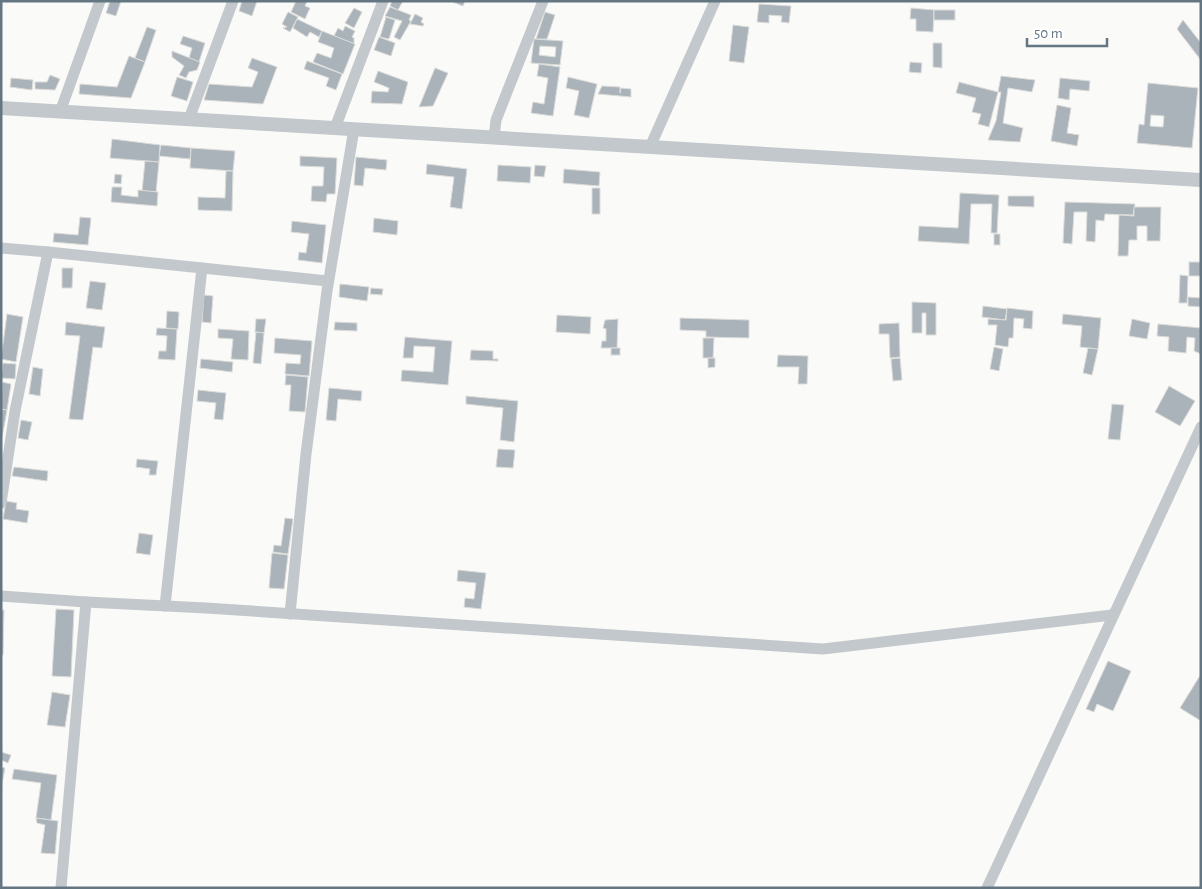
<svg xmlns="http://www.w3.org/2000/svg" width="1202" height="889" font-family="'Alegreya Sans',sans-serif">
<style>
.building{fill:#aab3b9;stroke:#dcdcda;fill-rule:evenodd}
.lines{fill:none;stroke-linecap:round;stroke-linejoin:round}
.minor{stroke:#c3c8cc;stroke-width:11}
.tertiary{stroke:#c3c8cc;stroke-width:14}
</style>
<rect width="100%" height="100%" fill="#fafaf8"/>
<g class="building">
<path d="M110,1H121L116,16L106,13Z"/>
<path d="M242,1H257L252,16L239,11Z"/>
<path d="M296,1H307L305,6L310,8L305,19L291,12Z"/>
<path d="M392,1H403L398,10L390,6Z"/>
<path d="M450,1H465L463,6Z"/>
<path d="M759,4L791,6L789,23L781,22L782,16L769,15V23L757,22Z"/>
<path d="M390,7L411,15L409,20L411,21L400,40L394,37L402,21L385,16Z"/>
<path d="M354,8L362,12L354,28L345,23Z"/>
<path d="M911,8L934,10L933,32L916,31V19H910Z"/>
<rect x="934" y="10" width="21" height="10"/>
<path d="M288,12L298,17L290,32L283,28L287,27L282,24Z"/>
<path d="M545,12L555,15L547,39H536Z"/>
<path d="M415,14L423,18L421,22L424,24L423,26L410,24Z"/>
<path d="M386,17L395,20L389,39L380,37Z"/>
<path d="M297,19L322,31L319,37L310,32L307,37L293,28Z"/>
<path d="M1183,20L1201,43L1200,59L1177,29Z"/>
<path d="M733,25L749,27L744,63L729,61Z"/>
<path d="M345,26L355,31L352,37L354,38V44L334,36L338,28L343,31Z"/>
<path d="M147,27L156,30L145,62L135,58Z"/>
<path d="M322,31L355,44L343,74L313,62L317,53L331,58L334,48L318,42Z"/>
<path d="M183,36L205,43L199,62L189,58L192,48L180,44Z"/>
<path d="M379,37L395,43L391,56L374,50Z"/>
<path d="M534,39L563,41L560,65L531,63ZM540,46L556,47L555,57L539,55Z"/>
<path d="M933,43H942V68L933,67Z"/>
<path d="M172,51L200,62L197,70L189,72L186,78L179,75L184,66L172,57Z"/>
<path d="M129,56L145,62L131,98L79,94L80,84L117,87Z"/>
<path d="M252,58L277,67L263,104L204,100L209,84L252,87L258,72L248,68Z"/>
<path d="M307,61L342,74L336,90L326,86L329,78L304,69Z"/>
<path d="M910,62L922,63L921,73L909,72Z"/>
<path d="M539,64L560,67L553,116L531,113L533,102L544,104L548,78L537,76Z"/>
<path d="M435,68L448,73L433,106L419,107Z"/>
<path d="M378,71L408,82L402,104L371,103L372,91L388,92L389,88L374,82Z"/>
<path d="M50,75L60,79L55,90L35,89V82H47Z"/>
<path d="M1001,76L1035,80L1032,92L1008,88L1003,123L1023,128L1020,142L988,140L996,121L1001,92H998Z"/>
<path d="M177,77L193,82L187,101L171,96Z"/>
<path d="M568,77L597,84L589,118L574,115L579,91L566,88Z"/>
<path d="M11,78L33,80L32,90L10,87Z"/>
<path d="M1060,78L1090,81L1089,91L1070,89L1069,100L1058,98Z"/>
<path d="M959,82L998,92L989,127L978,124L981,114L972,112L976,98L956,93Z"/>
<path d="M1148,83L1198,88L1192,148L1137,143L1139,124L1144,125ZM1151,115L1164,116L1163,127L1150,126Z"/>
<path d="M602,86L620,87V93L621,88L631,89V97L598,94Z"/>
<path d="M1057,105L1071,108L1067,133L1079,135L1077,146L1051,141Z"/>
<path d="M112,139L160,145L159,162L110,158Z"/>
<path d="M161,145L191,148L190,159L159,156Z"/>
<path d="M191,148L235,151L233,171L190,168Z"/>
<path d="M300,156L337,158L335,194H327L326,202L311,201L312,186H323L324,167L300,166Z"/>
<path d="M356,157L387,160L386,170L365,168L363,186L354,185Z"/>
<path d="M145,161L159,162L156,192L142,191Z"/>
<path d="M427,164L467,169L462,209L450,207L454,177L426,174Z"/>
<path d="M498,165L531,167L530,183L497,181Z"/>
<path d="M535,165L546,166L544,177L534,176Z"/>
<path d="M564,169L600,172L599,186L563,183Z"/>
<path d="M226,171H233L232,211L198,210V197L225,198Z"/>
<path d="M115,174L122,175L121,184L114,183Z"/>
<path d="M112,187H122L121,195L138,197V190L158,192L157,206L111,202Z"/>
<rect x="592" y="188" width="8" height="26"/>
<path d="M960,193L999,195L997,233H991L992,204H971L969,244L918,241L919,226L958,228Z"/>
<path d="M1008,196H1034V207L1008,206Z"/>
<path d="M1065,202L1135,204L1133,215L1105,214L1104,221L1096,220L1095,242L1086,241L1087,212H1074L1072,244L1063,243Z"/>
<path d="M1134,207H1161L1160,241H1147V226H1137V240H1129L1128,256H1118L1119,215L1134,216Z"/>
<path d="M80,217L91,218L88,245L53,242L54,233L78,235Z"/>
<path d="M374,218L398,221L397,235L373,232Z"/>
<path d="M292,221L326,225L322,263L298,260L299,252L306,253L309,234L291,232Z"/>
<rect x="994" y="234" width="6" height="11"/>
<rect x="1189" y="262" width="12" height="14"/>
<path d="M62,268H73L72,288H62Z"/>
<path d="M1180,275L1188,276L1187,303H1179Z"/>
<path d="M90,281L106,283L102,310L86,308Z"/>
<path d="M340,284L369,287L367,301L339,297Z"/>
<path d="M371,288L383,289L382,295L370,294Z"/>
<path d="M204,295L213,296L211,323L202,322Z"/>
<path d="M1188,297L1201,298V307L1188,306Z"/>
<path d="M912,302L936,303V335H926V313H922V333H912Z"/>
<path d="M983,306L1007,309L1005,320L982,317Z"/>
<path d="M1007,308L1033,311L1032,329L1023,328L1024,319L1014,318L1013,338H1009L1008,347L995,345L997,325H988V319L1006,320Z"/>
<path d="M167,311L179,312L178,329L166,328Z"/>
<path d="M7,314L23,317L16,362L1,359Z"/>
<path d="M1063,314L1101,318L1098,349L1080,347L1082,326L1062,324Z"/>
<path d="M557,315L591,317L590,334L556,332Z"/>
<path d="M680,318L749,320V338L706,337V331L680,330Z"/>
<path d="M256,319H266L264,333L255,332Z"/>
<path d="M618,319L617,348H601L602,341H606V329L603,328L605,320Z"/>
<path d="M1132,319L1150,323L1147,339L1129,336Z"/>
<path d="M66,322L105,327L102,348L93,347L83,420L69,419L80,336L65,335Z"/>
<path d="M335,322L357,323V331L334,330Z"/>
<path d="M899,323L900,357L890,358L889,334H879V324Z"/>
<path d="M1158,324L1201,328V354L1194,351L1195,338L1187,337L1186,353L1168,351L1169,337L1157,336Z"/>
<path d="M157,328L177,329L175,360L158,359L159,351H166L167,336L156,335Z"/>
<path d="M218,329L249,331L248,360L231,359L233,339L218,338Z"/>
<path d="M256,332L264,333L261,364L253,363Z"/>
<path d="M405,337L452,341L448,385L401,381L402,370L433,372L435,347L414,346L413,358H403Z"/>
<path d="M275,338L312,341L309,376L285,374L286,363L300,364L301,355L274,353Z"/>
<path d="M703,338H714L713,358H703Z"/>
<path d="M994,347L1003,349L999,371L990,369Z"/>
<rect x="611" y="348" width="9" height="7"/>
<path d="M1088,348L1098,349L1092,375L1083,373Z"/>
<path d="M471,350L493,351V359H498V361L470,360Z"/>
<path d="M778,355L808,356L807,384H798L799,367H777Z"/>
<path d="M708,358H715V367L708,368Z"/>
<path d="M900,358L902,380L893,381L891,359Z"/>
<path d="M201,359L233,362L232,372L200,368Z"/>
<path d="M3,363L16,364L15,379L1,378Z"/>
<path d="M33,367L43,369L40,396L29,394Z"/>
<path d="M286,375L308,377L305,412L289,411L291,385H285Z"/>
<path d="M2,382L11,384L7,410L1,409Z"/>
<path d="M1169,386L1195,401L1180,426L1155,412Z"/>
<path d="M329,388L362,391L361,401L338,399L336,421L326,420Z"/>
<path d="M198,390L226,393L223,420L214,419L216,403L197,401Z"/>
<path d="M466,396L518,401L514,442L500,440L503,408L466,404Z"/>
<path d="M1112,404L1124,405L1120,440L1108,439Z"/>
<path d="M1,409L7,410L2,438H1Z"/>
<path d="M21,420L32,422L28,440L18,438Z"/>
<path d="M498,449L515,450L513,468L496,467Z"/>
<path d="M137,459L158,461L156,475H149L150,469L136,467Z"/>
<path d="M14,467L48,471L47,481L12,476Z"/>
<path d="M6,501L17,503L16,509L29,511L27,523L3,519Z"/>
<path d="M285,518L293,519L288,554L273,552L274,545L281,546Z"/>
<path d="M139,533L153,535L150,555L136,553Z"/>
<path d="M272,553L288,555L284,589L269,588Z"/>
<path d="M458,570L486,573L481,609L464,607L465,598L474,599L476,583L457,581Z"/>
<path d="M56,609L74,610L71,677L52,676Z"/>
<path d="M1,610H4L3,655H1Z"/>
<path d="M1108,661L1131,671L1113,711L1097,704L1094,712L1086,709Z"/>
<path d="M1201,674V721L1180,708Z"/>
<path d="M52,692L70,695L65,727L47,725Z"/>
<path d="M1,752L11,755L8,763L1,760Z"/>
<path d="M1,767L5,768L1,789Z"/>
<path d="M14,769L57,775L51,820L36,818L41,783L12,779Z"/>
<path d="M36,818L58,821L55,854L41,853L45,825L37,823Z"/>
</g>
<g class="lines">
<g class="minor">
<path d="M60,112L100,1"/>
<path d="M189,119L233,1"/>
<path d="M335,128L383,1"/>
<path d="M494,138L496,120L543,1"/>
<path d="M650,147L715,1"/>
<path d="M1,248L48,252"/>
<path d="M202,268L328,281"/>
<path d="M1,503L15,411L48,252L202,268L165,606"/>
<path d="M1,596L86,602L61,888"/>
<path d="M86,602L206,608L823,649L1112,615"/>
<path d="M290,614L306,454L327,291L354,129"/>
<path d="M987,888L1201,427"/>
</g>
<path class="tertiary" d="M1,108L1201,180"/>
</g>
<rect width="1202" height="889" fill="none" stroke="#657683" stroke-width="5"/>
<path d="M1027 38v8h80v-8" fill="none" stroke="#657683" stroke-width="2.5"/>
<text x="1034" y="38" font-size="15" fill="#657683" stroke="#ffffff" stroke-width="4" paint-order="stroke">50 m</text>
</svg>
